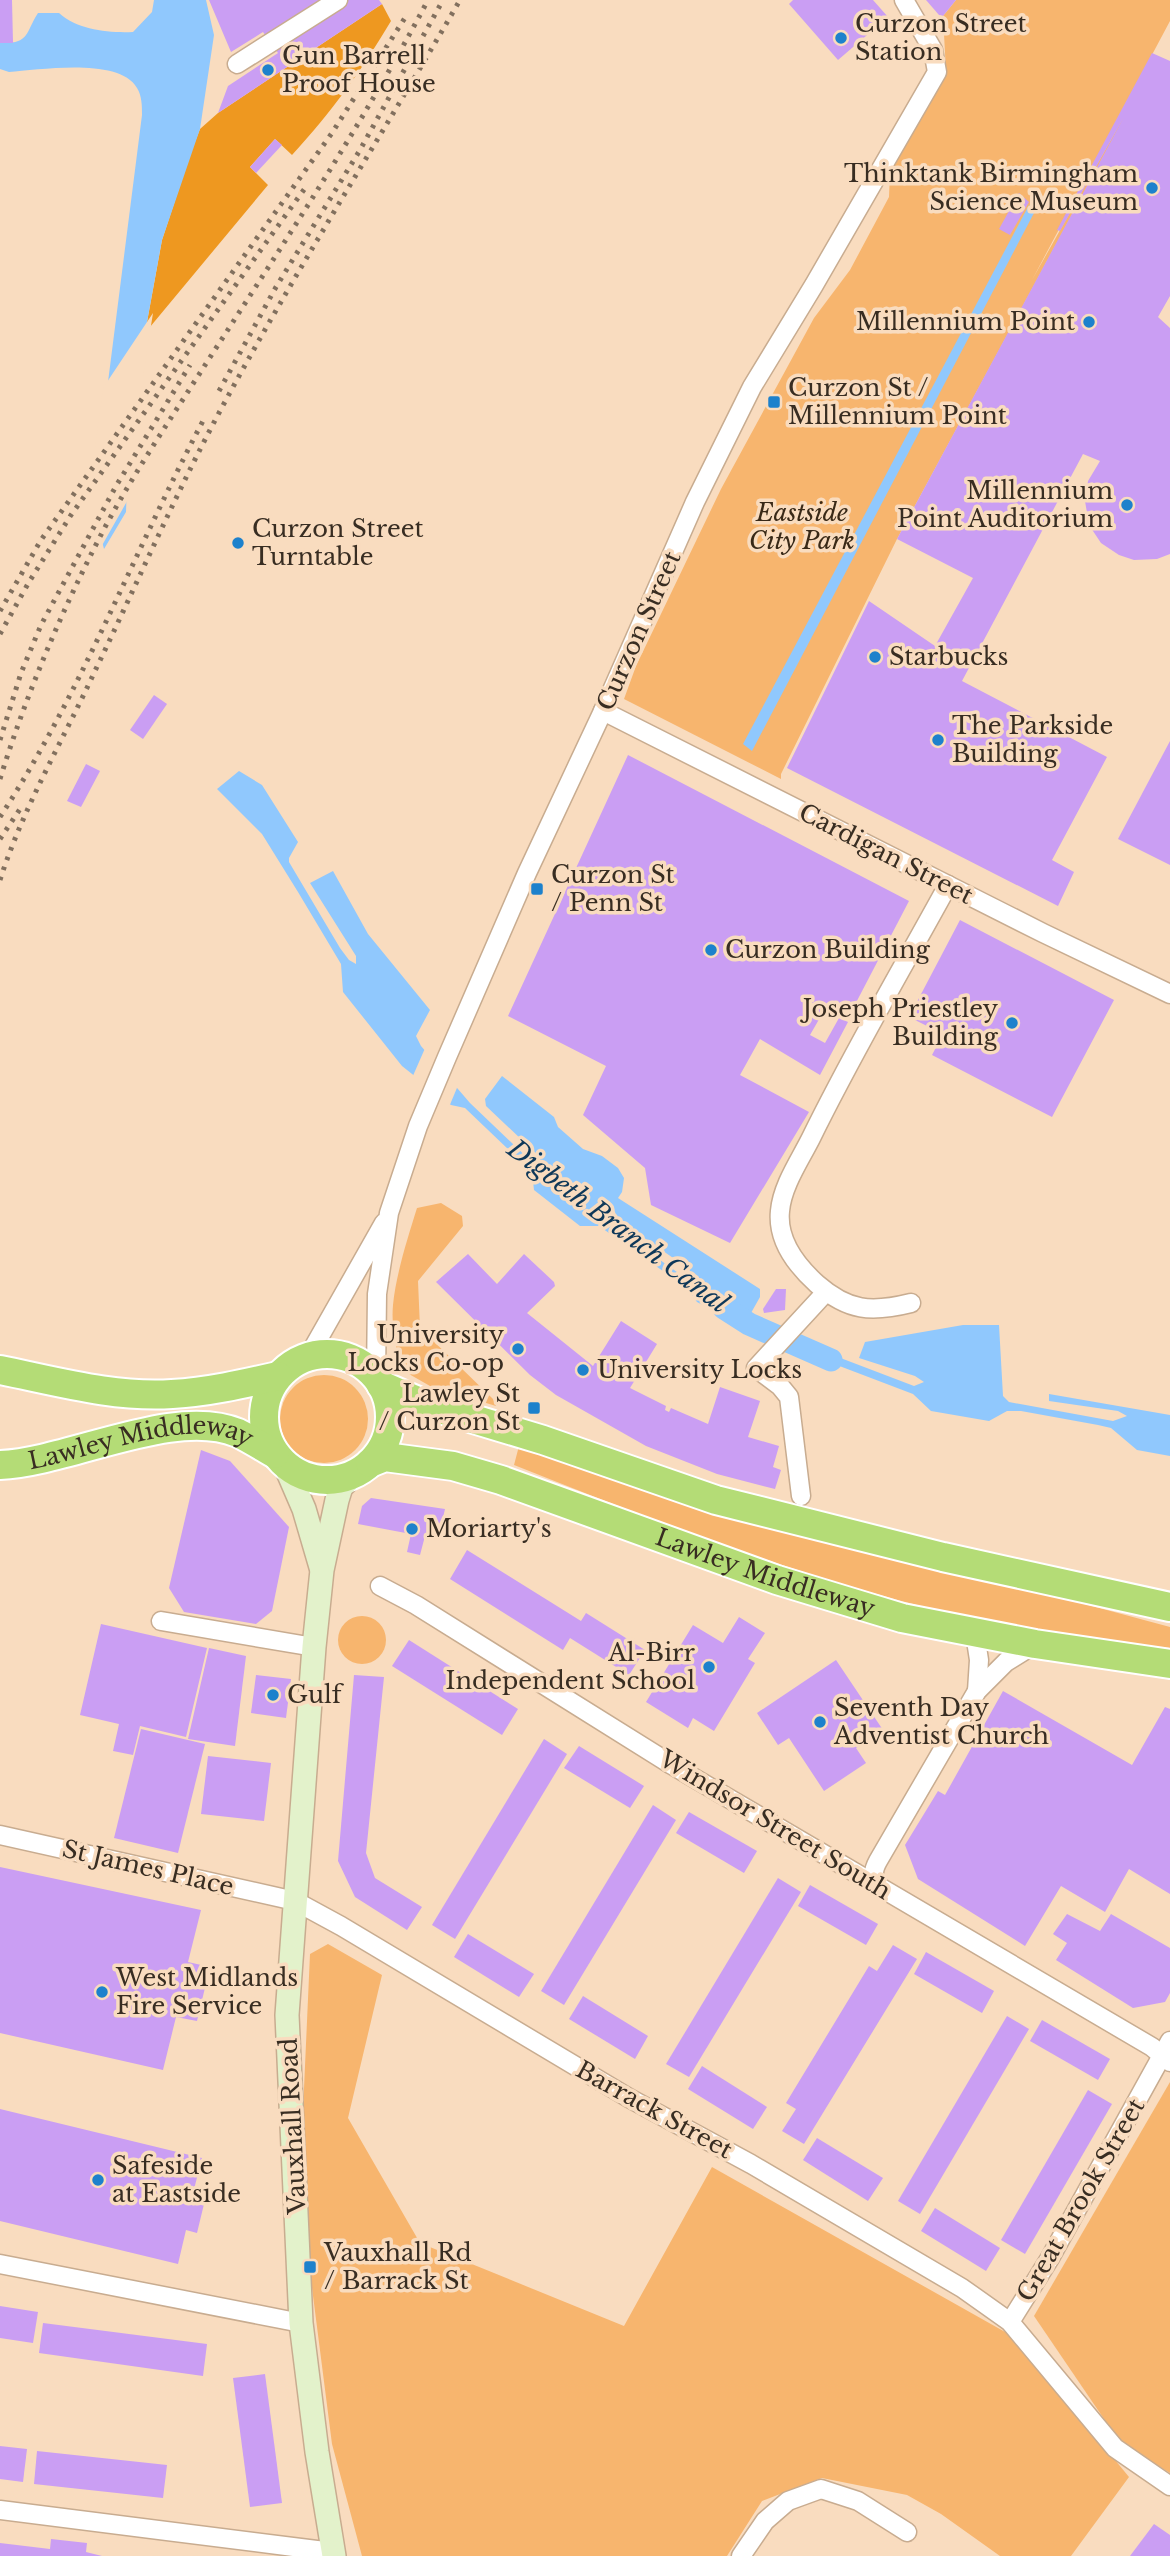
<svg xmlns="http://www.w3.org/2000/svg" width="1170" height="2556" font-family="'Libre Baskerville',serif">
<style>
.green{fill:#f7b56e}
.forest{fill:#ee9820}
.water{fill:#90c8fd;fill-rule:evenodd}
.pier{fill:#f9dcbf}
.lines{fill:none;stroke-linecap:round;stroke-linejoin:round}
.canal{stroke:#90c8fd;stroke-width:23}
.building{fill:#ca9ef3}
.minor-casing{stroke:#c8ac90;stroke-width:21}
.secondary-casing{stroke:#c8ac90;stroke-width:26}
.trunk-casing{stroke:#fff;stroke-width:32}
.minor{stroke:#fff;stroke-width:18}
.secondary{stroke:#e3f2cb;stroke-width:23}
.trunk{stroke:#b4dc76;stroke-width:28}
.rail{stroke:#82705e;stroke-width:5;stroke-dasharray:3.5 7;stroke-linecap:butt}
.poi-dot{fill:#1d81cc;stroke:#f9dcbf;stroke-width:2.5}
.labels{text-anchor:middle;stroke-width:7;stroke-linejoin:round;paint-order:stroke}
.poi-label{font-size:24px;fill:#382d22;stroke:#f9dcbf;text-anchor:start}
.park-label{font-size:24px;font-style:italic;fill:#392917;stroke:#f9dcbf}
.street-label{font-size:24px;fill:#382d22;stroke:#f9dcbf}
.water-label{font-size:26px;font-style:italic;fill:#0e3859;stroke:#f9dcbf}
</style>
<rect width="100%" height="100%" fill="#f9dcbf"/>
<g class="green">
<path d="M956,0H1170V21L1032,280L1154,63L897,539L781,774V779L624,699L636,666L721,489L814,318L850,270L889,197L890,171L946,71L943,16Z"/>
<path d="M441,1203L462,1216L463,1226L418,1281L420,1328L493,1399L496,1406L430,1386L402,1370C396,1349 391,1327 393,1305C396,1274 408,1237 417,1208Z"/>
<circle cx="324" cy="1419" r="44"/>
<path d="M519,1446L1025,1588L1170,1627V1648C1094,1640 1019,1630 945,1612C797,1576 655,1521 514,1465Z"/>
<circle cx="362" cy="1640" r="24"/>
<path d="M328,1944L382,1975L348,2118L420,2243L624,2326L712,2167L1014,2337L1129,2477L1071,2556H1000L941,2514L907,2495L822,2478L762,2501L727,2556H362L332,2444L306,2241L303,2111L310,1954Z"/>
<path d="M1170,2082V2473L1121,2444L1034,2316Z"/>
</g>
<path class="forest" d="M382,4L391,21C360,73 333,110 292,155L275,139L250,167L268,185L145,333L162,240L191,152L200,129L218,113Z"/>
<g class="water">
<path d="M154,0H206L214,35L200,129L162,240L145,333L128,452L126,512L104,549L101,537L108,382L142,115C142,106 142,96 137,88C119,57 40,70 9,72L0,69V43C30,44 25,33 38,13H59C78,30 108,33 133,32L152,12Z"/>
<path d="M1029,205L1034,213L752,751L743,744Z"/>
<path d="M239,771L262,785L298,842L289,858V862L340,948L349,960L356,964V956L310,883L333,871L368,934L430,1010L416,1036L421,1046L470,1103L536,1166L543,1167L539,1156L486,1106L485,1099L502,1076L554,1117L558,1127L583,1149L602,1156L618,1168L624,1178L622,1192L618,1198L760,1289V1297L751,1313L754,1320L744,1327L697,1302L687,1288L599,1226H580L534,1190L532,1172L465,1108L451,1105L402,1066L343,992L341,964L298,892L262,834L217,789ZM613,1205L617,1219L689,1269L695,1281L688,1280L603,1219L600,1206Z"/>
<path d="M963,1325H999L1003,1396L1009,1402L1113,1421L1127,1416L1118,1411L1049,1401V1394L1170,1415V1456L1137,1450L1111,1428L1098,1425L1021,1411H1007L989,1421L931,1411L913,1394L800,1351L809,1346L914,1386L924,1382L915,1376L859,1358L865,1342Z"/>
</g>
<g class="pier">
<path d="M153,313L131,452L130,496L100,549L94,507V481L96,441L103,388Z"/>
<path d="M426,1046L459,1083L449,1107L412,1078Z"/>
</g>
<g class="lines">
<path class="canal" d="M724,1308L749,1324L831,1360"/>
</g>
<g class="building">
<path d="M0,0H12L13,43H0Z"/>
<path d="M209,0H379L382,4L218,113L228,86L278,53L263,32L231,52Z"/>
<path d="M793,0H873L888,17L838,60L789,4Z"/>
<path d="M926,0H956L943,16L939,15Z"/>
<path d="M1152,53L1170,61V296L1158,317L1170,328V554L1157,559L1134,560L1119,555L1101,543L1089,525L1085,501L1088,481L1100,461L1083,454L962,681L1107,757L1052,860L1074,872L1058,906L787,768L869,601L935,646L973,578L897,539L1124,117L1060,231L1057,230Z"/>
<path d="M275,139L282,145L256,173L250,167Z"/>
<path d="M1019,193L1029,202L1010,235L999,229Z"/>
<path d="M154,695L167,704L143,739L130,730Z"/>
<path d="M1170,741V865L1118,839Z"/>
<path d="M628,755L909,901L847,1020L825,1009L810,1035L825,1043L839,1018L848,1022L820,1075L760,1039L740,1075L809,1112L730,1243L651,1205L645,1168L583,1115L606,1066L508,1016Z"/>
<path d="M86,764L100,771L81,807L67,801Z"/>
<path d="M960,920L1114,1000L1052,1117L932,1055L943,1034L909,1017Z"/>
<path d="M468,1254L497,1284L524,1254L554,1282L555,1286L527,1313L593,1366L621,1321L657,1344L630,1388L666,1406L665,1410L669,1412L671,1408L708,1424L720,1387L760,1401L748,1437L779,1446L773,1467L781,1470L775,1489L717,1474L646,1446L556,1395L530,1375L436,1282Z"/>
<path d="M776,1289H786L785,1310L764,1313L763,1309Z"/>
<path d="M201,1450L230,1461L289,1527L272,1611L256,1624L184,1612L169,1588Z"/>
<path d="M371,1498L445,1509L438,1539L425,1536L420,1555L407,1552L411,1534L358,1524L362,1506Z"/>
<path d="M467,1550L581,1621L586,1613L645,1650L629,1675L570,1638L563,1650L450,1579Z"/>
<path d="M739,1617L765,1633L748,1659L755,1663L714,1731L693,1718L688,1728L646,1702L693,1625L723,1643Z"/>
<path d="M101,1624L207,1648L186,1737L140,1726L133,1755L113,1751L119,1724L80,1715Z"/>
<path d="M409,1640L518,1709L502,1735L392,1666Z"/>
<path d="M209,1648L246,1656L235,1746L188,1739Z"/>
<path d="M836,1660L883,1730L856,1748L866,1763L824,1791L789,1738L778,1745L757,1713Z"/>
<path d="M256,1675L291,1679L286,1718L251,1713Z"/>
<path d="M354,1675L384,1677L366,1853L375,1878L422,1907L407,1930L355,1897L338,1861Z"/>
<path d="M1003,1691L1132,1765L1165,1707L1170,1709V1894L1129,1869L1105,1912L1061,1886L1025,1946L918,1879L905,1845L938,1791L945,1795Z"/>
<path d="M141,1729L205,1744L178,1853L114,1838Z"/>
<path d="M544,1739L567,1754L455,1939L432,1925Z"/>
<path d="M579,1746L644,1786L630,1808L564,1768Z"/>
<path d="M208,1756L271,1763L264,1821L201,1814Z"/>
<path d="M653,1805L676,1820L564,2005L541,1991Z"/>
<path d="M689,1812L757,1851L744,1873L676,1833Z"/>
<path d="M0,1867L201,1910L188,1962L210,1967L197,2021L176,2017L163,2070L0,2033Z"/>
<path d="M778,1878L801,1892L689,2077L666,2064Z"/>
<path d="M810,1885L878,1924L866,1945L798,1906Z"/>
<path d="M1067,1914L1100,1931L1111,1914L1170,1948V1993L1165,2002L1133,2008L1056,1960L1067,1943L1053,1934Z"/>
<path d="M468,1934L534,1974L519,1997L454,1957Z"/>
<path d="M893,1945L917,1959L804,2144L782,2131L796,2109L786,2103L869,1966L877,1971Z"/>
<path d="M926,1952L994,1991L982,2013L914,1974Z"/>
<path d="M583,1996L648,2036L635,2059L569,2019Z"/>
<path d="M1007,2016L1029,2029L920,2214L898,2201Z"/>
<path d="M1042,2020L1110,2059L1098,2080L1030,2041Z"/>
<path d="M702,2066L767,2107L753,2129L688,2089Z"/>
<path d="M1088,2090L1112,2104L1025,2254L1001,2240Z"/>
<path d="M0,2109L202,2158L191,2201L204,2204L197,2233L186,2230L178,2264L0,2221Z"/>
<path d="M817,2138L883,2178L868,2201L803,2160Z"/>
<path d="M935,2208L1000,2248L986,2271L921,2231Z"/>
<path d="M0,2306L38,2312L33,2343L0,2338Z"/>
<path d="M43,2323L207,2344L203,2376L39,2353Z"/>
<path d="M265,2374L282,2503L250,2507L233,2378Z"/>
<path d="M0,2446L27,2449L23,2482L0,2479Z"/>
<path d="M37,2451L167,2465L163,2498L34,2484Z"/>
<path d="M1154,2524L1170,2535V2556H1130Z"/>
<path d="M51,2539L87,2543L86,2552L102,2556H0V2543L50,2549Z"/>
</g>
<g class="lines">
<g class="minor-casing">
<g id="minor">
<path d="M237,64L338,0"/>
<path d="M603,711L1043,933L1170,994"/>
<path d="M911,1303C871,1313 848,1311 817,1284C796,1265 777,1240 780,1211C782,1186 800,1160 811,1138C853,1052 902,969 948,885"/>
<path d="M308,1357L384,1223"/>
<path d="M376,1377L377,1294L389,1213L418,1126L447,1057L527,873L603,711L695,502L752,387L814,285L937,72L933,50L904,0"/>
<path d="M801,1496L789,1397L780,1386L756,1368L826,1292"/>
<path d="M380,1586L416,1605L672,1765L1152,2047L1170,2062"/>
<path d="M161,1621L314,1647"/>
<path d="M975,1634L979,1660L977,1691"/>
<path d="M0,1835L295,1901L341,1926L629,2098L751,2164L962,2288L1010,2322L1115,2448L1170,2486"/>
<path d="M879,1886C872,1877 873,1870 878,1861L977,1691L1006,1662L1035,1644"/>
<path d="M0,2264L301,2323"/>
<path d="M1010,2322L1050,2258L1170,2041"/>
<path d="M0,2510L333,2552"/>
<path d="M741,2556L765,2521L788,2501L821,2489L858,2501L907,2532"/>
</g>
</g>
<g class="secondary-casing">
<g id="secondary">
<path d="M285,1465L304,1509L321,1567"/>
<path d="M334,2556L317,2452L301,2323L287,2015L314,1647L322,1570L337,1500L341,1487L354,1474"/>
</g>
</g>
<g class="trunk-casing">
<g id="trunk">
<circle cx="327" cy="1417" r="63"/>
<path d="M0,1370C55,1381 115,1398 172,1394C208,1392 243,1384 278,1376"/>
<path d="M381,1385L427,1405L543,1440L716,1500L943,1557L1170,1607"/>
<path id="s1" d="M370,1463L385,1457L453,1466L501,1480L777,1580L902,1618L1035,1644L1170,1664"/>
<path id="s2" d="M0,1465C70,1462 174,1406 238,1433C250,1439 263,1447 275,1454"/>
</g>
</g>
<use href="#minor" class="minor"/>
<use href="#secondary" class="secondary"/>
<use href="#trunk" class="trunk"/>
<g class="rail">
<path d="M219,391L276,287L360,150L443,0"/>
<path d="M0,611L41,540L332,133L408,13"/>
<path d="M0,634L29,582L71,515L308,184"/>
<path d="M0,740L21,673L41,625L116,486L190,365"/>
<path d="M0,779C27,692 62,610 104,529C135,471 172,417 207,362C284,243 362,125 428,0"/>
<path d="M0,817C82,692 134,551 204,419"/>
<path d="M0,839L22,806"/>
<path d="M0,880C23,808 62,742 94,673C136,586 174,497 220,411C295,271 381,137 460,0"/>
</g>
</g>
<g class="poi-dot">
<circle cx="841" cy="38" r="7"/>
<circle cx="268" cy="70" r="7"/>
<circle cx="1152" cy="188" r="7"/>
<circle cx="1089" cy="322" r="7"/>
<rect x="767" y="395" width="14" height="14" rx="3.5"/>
<circle cx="1127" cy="505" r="7"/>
<circle cx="238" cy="543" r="7"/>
<circle cx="875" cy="657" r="7"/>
<circle cx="938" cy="740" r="7"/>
<rect x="530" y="882" width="14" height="14" rx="3.5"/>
<circle cx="711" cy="950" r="7"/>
<circle cx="1012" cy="1023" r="7"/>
<circle cx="518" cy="1349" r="7"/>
<circle cx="583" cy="1370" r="7"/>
<rect x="527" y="1401" width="14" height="14" rx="3.5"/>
<circle cx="412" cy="1529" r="7"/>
<circle cx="709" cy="1667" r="7"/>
<circle cx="273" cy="1695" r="7"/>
<circle cx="820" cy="1722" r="7"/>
<circle cx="102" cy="1992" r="7"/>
<circle cx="98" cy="2180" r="7"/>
<rect x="303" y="2260" width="14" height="14" rx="3.5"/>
</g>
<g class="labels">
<g class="poi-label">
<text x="855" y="32">Curzon Street<tspan x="855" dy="28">Station</tspan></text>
<text x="282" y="64">Gun Barrell<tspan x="282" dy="28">Proof House</tspan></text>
<text x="1138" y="182" text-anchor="end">Thinktank Birmingham<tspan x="1138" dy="28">Science Museum</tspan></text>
<text x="1075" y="330" text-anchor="end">Millennium Point</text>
<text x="788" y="396">Curzon St /<tspan x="788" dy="28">Millennium Point</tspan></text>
<text x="1113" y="499" text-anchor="end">Millennium<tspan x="1113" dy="28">Point Auditorium</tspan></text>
<text x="252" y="537">Curzon Street<tspan x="252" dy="28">Turntable</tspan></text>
<text x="889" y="665">Starbucks</text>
<text x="952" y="734">The Parkside<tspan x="952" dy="28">Building</tspan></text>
<text x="551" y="883">Curzon St<tspan x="551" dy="28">/ Penn St</tspan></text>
<text x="725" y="958">Curzon Building</text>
<text x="998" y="1017" text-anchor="end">Joseph Priestley<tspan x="998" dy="28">Building</tspan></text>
<text x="504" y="1343" text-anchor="end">University<tspan x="504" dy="28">Locks Co-op</tspan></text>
<text x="597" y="1378">University Locks</text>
<text x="520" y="1402" text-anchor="end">Lawley St<tspan x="520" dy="28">/ Curzon St</tspan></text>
<text x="426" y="1537">Moriarty's</text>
<text x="695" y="1661" text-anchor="end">Al-Birr<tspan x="695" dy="28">Independent School</tspan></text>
<text x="287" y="1703">Gulf</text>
<text x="834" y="1716">Seventh Day<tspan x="834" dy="28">Adventist Church</tspan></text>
<text x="116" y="1986">West Midlands<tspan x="116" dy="28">Fire Service</tspan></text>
<text x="112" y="2174">Safeside<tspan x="112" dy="28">at Eastside</tspan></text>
<text x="324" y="2261">Vauxhall Rd<tspan x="324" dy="28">/ Barrack St</tspan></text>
</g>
<g class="park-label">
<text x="802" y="521">Eastside<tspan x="802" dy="28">City Park</tspan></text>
</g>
<g class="street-label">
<text transform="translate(639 631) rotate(-66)" y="8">Curzon Street</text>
<text transform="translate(886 854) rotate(27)" y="8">Cardigan Street</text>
<text dy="8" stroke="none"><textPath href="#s2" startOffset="144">Lawley Middleway</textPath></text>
<text dy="8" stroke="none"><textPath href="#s1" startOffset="415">Lawley Middleway</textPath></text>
<text transform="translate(775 1825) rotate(31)" y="8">Windsor Street South</text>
<text transform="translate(148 1868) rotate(13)" y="8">St James Place</text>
<text transform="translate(654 2110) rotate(29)" y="8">Barrack Street</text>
<text transform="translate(293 2126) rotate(-93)" y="8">Vauxhall Road</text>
<text transform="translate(1081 2200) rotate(-60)" y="8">Great Brook Street</text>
</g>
<g class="water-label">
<text transform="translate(618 1226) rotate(37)" y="9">Digbeth Branch Canal</text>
</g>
</g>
</svg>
